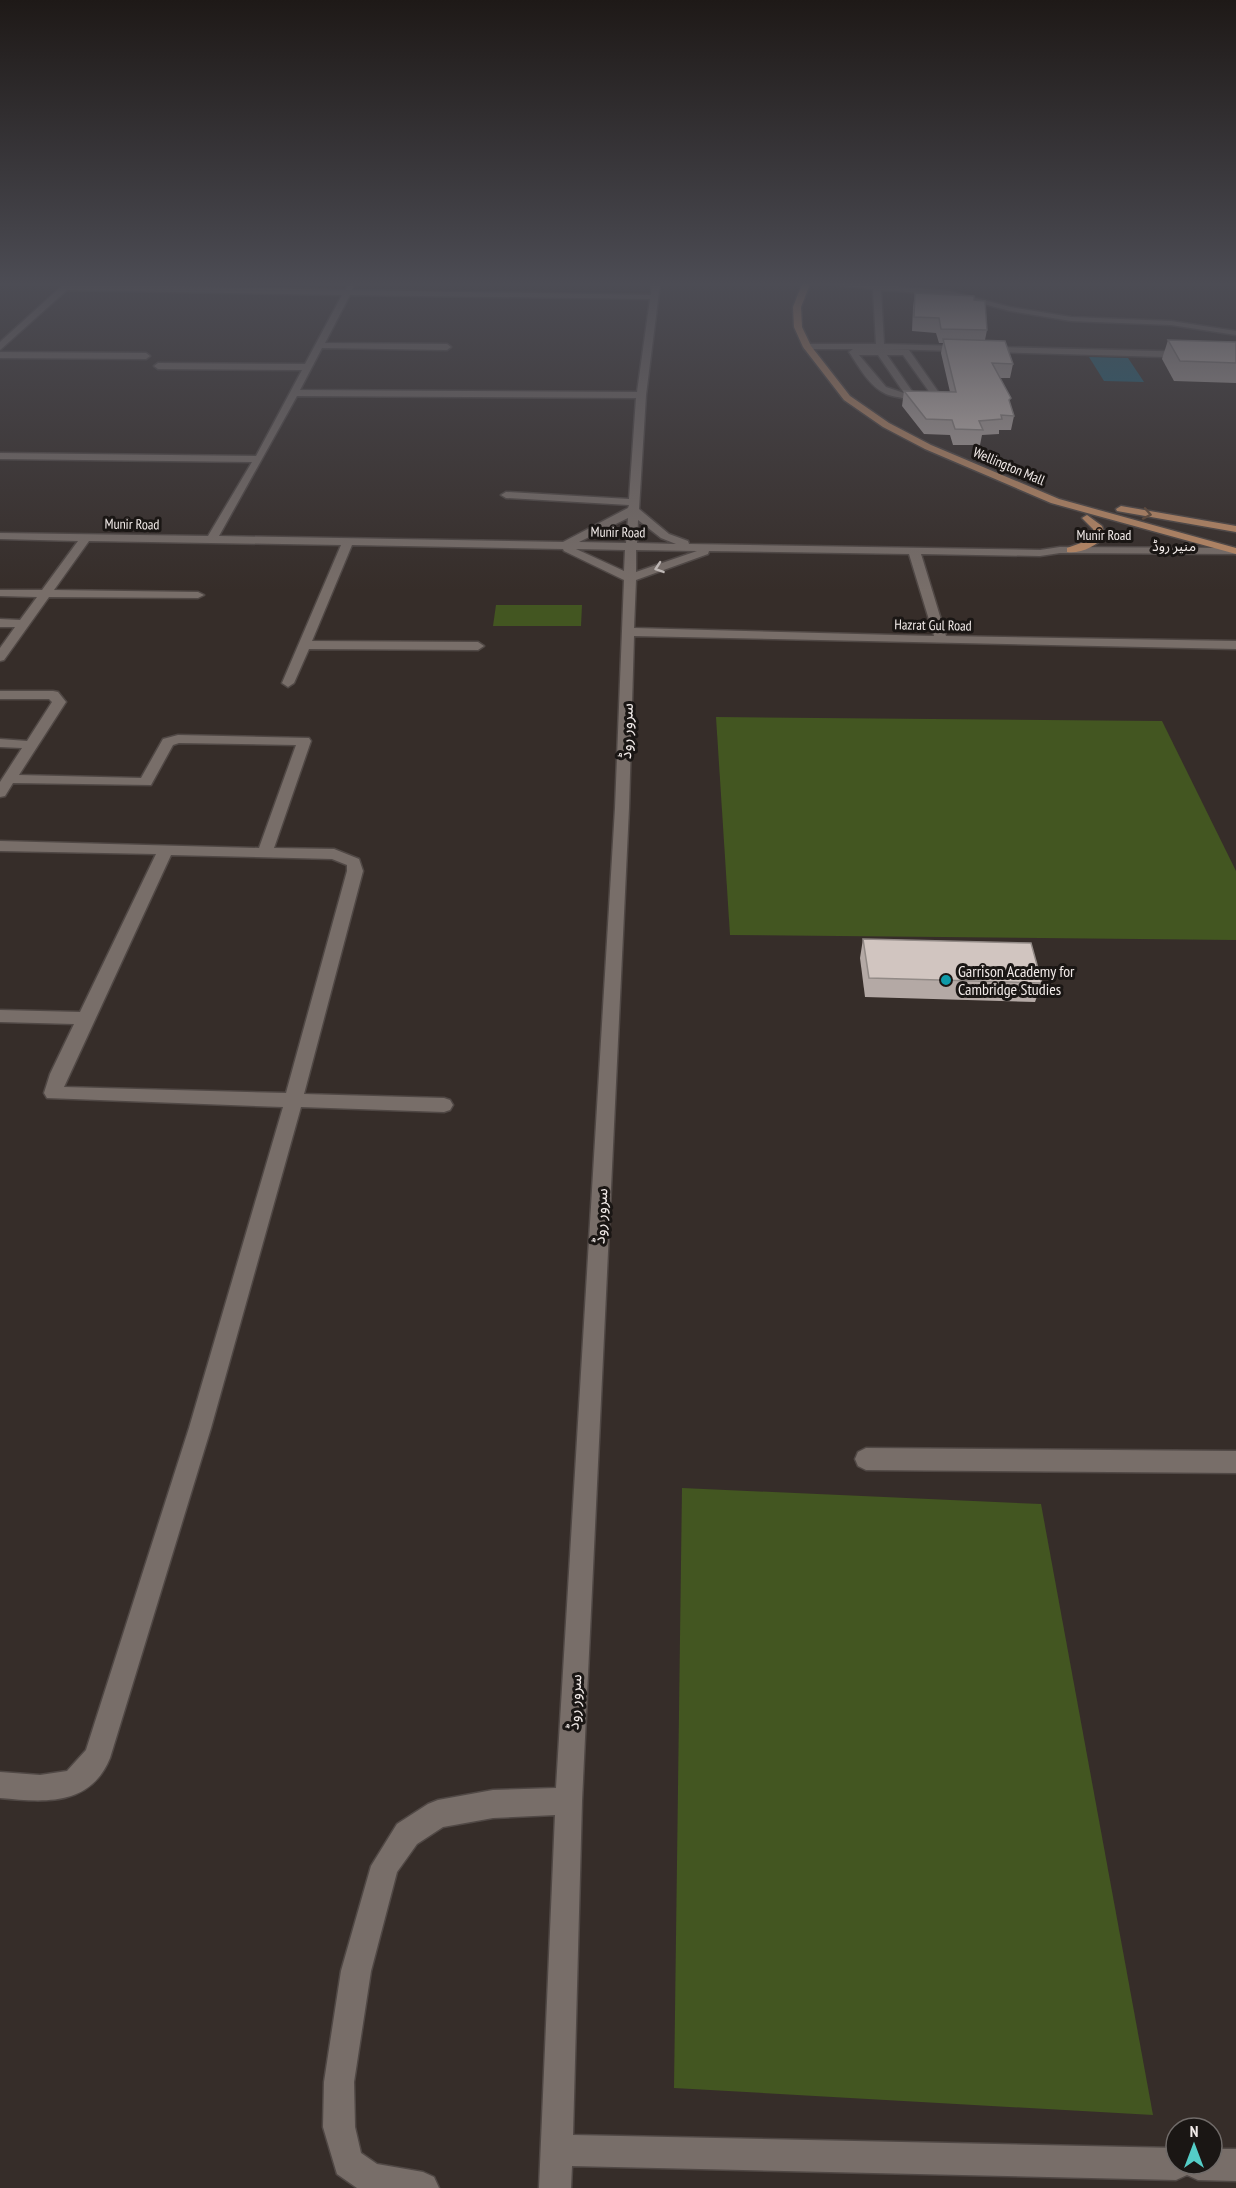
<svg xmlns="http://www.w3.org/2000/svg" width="1236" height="2188" font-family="'PT Sans Narrow','Noto Sans Arabic',sans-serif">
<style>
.green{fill:#435621}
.water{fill:#18657d}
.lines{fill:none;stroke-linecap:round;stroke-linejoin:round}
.minor-casing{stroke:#504845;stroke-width:3}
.major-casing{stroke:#504845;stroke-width:3}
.minor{fill:#786e69;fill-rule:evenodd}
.major{fill:#bd8b66;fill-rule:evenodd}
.wall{fill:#b4a9a5}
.building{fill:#d1c5c0;stroke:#928a86;stroke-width:1.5}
.oneway{stroke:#634b39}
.oneway2{stroke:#c7bfbc}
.culture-dot{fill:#0f9aa8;stroke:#1a1614;stroke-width:2}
.labels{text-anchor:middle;stroke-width:6;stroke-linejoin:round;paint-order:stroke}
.far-street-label{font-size:14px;fill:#f2ebe9;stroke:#1a1614}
.street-label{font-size:16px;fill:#f2ebe9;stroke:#1a1614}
.poi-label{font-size:16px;fill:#f2ebe9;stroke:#1a1614;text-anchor:start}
</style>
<rect width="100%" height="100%" fill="#362d29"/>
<g class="green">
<path d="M496,605H582L581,626H493Z"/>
<path d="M716,717L1162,721L1236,871V940L730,935Z"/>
<path d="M682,1488L1041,1504L1153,2115L674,2088Z"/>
</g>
<path class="water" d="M1089,357L1128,358L1144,382L1104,381Z"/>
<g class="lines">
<g class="minor-casing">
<g id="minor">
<path d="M64,284L345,290L348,284H354L352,290L651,295L652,284H660L646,395L639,509L669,534L688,541L689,544L1040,550L1060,547L1236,548V554L1060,553L1040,556L921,554L946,636L1236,641V649L634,636L629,808L582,1801L573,2135L1176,2148V2164H1212V2149H1236V2181L1198,2180L1187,2175L1176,2180L572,2166L571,2188H539L555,1815L493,1818L443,1827L417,1844L397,1872L371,1971L354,2082L355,2127L361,2153L377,2164L423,2172L434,2177L439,2188H357L337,2174L323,2127L324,2082L341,1971L371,1866L397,1824L428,1804L438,1800L493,1790L556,1788L615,808L624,580L564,551L563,549L352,545L312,641L478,642L484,646L478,650L309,649L294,683L288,687L282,683L341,545L89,541L54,590L198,592L204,595L198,598L49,597L4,660L0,661V648L15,627H0V619L20,620L37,597L0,596V590H42L78,541L0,539V533L208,536L252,462L0,459V453L256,456L302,370L158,369L154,366L158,363L305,364L342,295L67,290L0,350V342ZM350,295L650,299L637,392L300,390L322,348L447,350L451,347L447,344L325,343ZM297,396L636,398L629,499L506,492L501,495L506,498L629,505L628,508L563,542L219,536ZM628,518L626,543L579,542ZM638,520L661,538L676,544L637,543ZM576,549L625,550L624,571ZM636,550L697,551L636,572ZM709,551L909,554L934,636L634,628L636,580L708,554Z"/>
<path d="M829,284H869L950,291L1010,307L1071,317L1171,321L1236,331V335L1171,325L1071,321L1010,311L950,295L881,290L884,344L1236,353V359L885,349L909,350L944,400C935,406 916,404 908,400C902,397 893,397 886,394C869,386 859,367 849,352L853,349H876H804V345L807,344H876L873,289ZM859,355H878L904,393L886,387ZM887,355H903L933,397H916Z"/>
<path d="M0,352L146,353L150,356L146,359L0,358Z"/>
<path d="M0,691H53L58,692L66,702L19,775L141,778L163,739L178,735L309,738L311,741L274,848L334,849L359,859L363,871L304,1094L444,1098L450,1100L453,1105L450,1110L444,1112L301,1107L211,1428L110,1758C90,1807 44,1802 0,1798V1772L40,1775L67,1771L86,1750L189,1428L283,1107L47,1098L44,1093L50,1074L74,1024L0,1022V1010L80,1012L156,854L0,851V841L259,848L296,745L179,743L173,745L151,785L13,783L5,796L0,797V782L22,748L0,747V739L27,741L52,702L49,699H0ZM171,855L332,859L347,865V871L286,1093L64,1087Z"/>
<path d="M866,1448L1236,1451V1473L866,1470L858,1466L855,1459L858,1452Z"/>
</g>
</g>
<g class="major-casing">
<g id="major">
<path d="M802,284H810L801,307L802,327L811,346L850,396L889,423L931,445L1059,499L1236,548V554L1051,503L925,449L883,427L844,400L803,347L794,327L793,307Z"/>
<path d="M1121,506L1236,526V532L1117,511L1116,509Z"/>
<path d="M1087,515L1102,526L1105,535C1098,546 1080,554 1067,552V548L1092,539L1095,535L1093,529L1082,518Z"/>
</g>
</g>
<use href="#minor" class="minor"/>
<use href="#major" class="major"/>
</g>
<g class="wall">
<path d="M915,293L974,300L987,330L985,340L1013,364L1010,378H1000L1014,416L1011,430H999V434L982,435L980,445H953L950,435L924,434L902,406L904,391L950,392L941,353L943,343H939L936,333L912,331L913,307Z"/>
<path d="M1168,340L1236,342V383L1174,381L1162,359Z"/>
<path d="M863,939L1042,983L1035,1002L865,997L860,958Z"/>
</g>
<g class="building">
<path d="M915,293L974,296V300L985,301L987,330L941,329L939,318L914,317Z"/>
<path d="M943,339L1005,341L1013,364L992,363L1011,398L1009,400L1014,416L1001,415L1002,419L979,421L983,430L955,429L952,420L926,419L904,391L956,392Z"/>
<path d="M1168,340L1236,342V363L1180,361Z"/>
<path d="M863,939L1031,943L1042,983L869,978Z"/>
</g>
<defs><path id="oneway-chevron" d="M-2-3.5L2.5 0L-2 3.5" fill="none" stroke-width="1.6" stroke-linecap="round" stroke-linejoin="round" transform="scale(1.5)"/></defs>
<use class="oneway" href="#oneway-chevron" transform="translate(1147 514) rotate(11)"/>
<use class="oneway2" href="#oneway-chevron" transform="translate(659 568) rotate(161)"/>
<linearGradient id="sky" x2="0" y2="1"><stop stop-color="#1e1917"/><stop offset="0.48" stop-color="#4c4c54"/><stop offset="1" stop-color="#4c4c54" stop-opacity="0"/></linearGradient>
<rect width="1236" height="591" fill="url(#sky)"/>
<circle class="culture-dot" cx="946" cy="980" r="6"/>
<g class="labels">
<g class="far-street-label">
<text transform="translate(1009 466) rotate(23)" y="5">Wellington Mall</text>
<text transform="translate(132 524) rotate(1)" y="5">Munir Road</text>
<text transform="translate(618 532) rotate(1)" y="5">Munir Road</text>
<text x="1104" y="540">Munir Road</text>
<text x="1174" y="551">منیر روڈ</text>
<text transform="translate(933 625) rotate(1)" y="5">Hazrat Gul Road</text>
</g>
<g class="street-label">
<text transform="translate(626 731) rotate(-88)" y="6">سرور روڈ</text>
<text transform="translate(600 1216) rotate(-87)" y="6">سرور روڈ</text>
<text transform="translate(574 1702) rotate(-87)" y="6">سرور روڈ</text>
</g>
<g class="poi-label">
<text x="958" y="977">Garrison Academy for<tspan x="958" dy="18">Cambridge Studies</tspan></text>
</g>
</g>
<g transform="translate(1194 2146)"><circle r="28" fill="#1a1614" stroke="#706b69" stroke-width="1.5"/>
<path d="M0-4.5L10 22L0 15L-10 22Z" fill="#54cdc7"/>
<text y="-9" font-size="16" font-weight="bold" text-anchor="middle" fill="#f2ebe9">N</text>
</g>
</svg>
